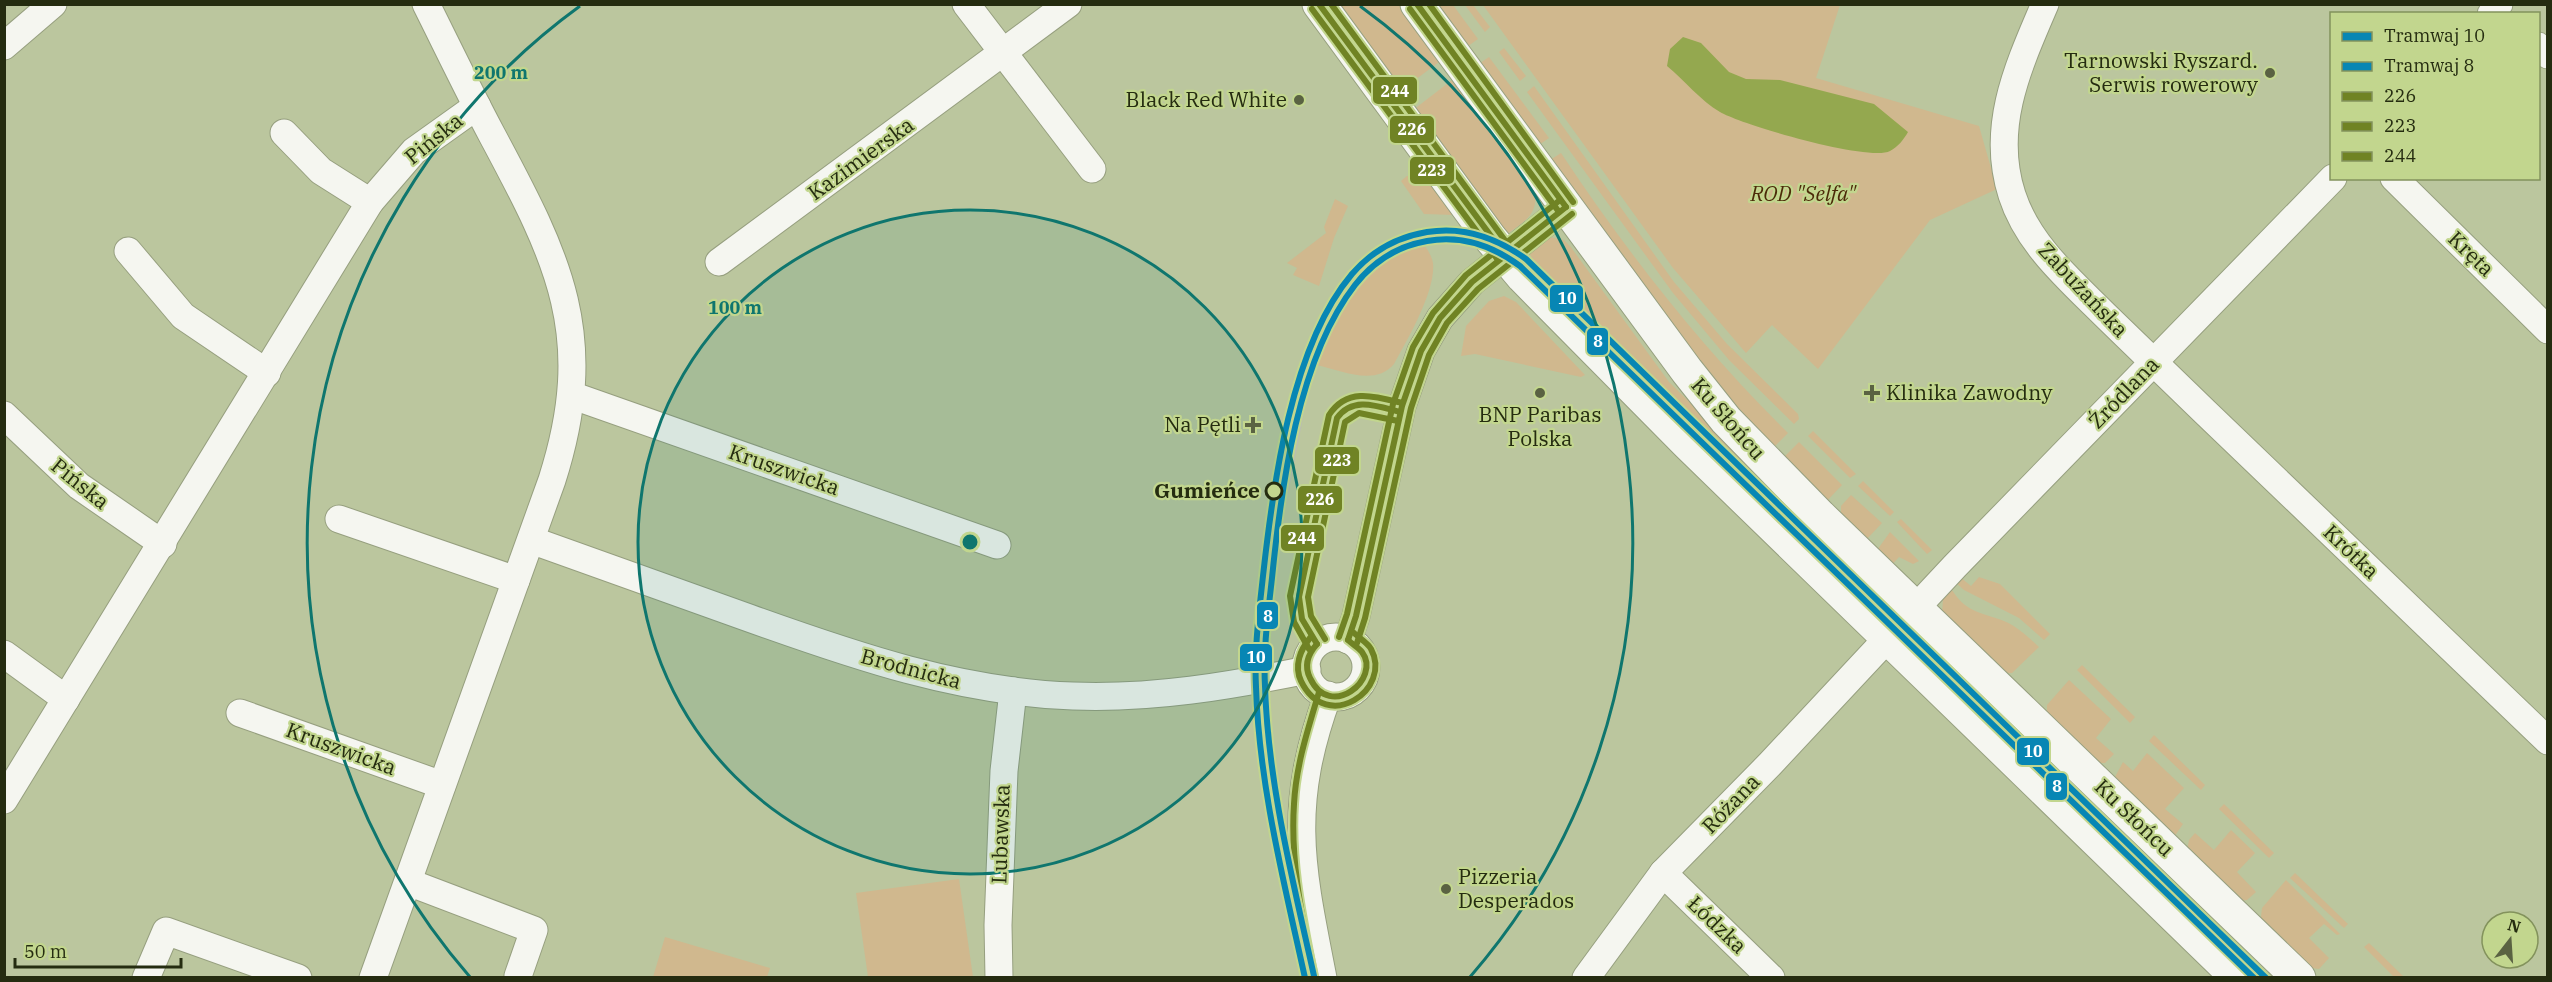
<svg xmlns="http://www.w3.org/2000/svg" width="2552" height="982" font-family="'IBM Plex Serif',serif">
<style>
.green{fill:#d0b88e}
.water{fill:#94a84f}
.lines{fill:none;stroke-linecap:round;stroke-linejoin:round}
.minor-casing{stroke:#969f7f;stroke-width:29}
.major-casing{stroke:#969f7f;stroke-width:35}
.minor{stroke:#f5f6f0;stroke-width:27}
.major{stroke:#f5f6f0;stroke-width:33}
.tram{stroke:#babdb2;stroke-width:1.5}
.bus-1-casing{stroke:#c2d68e;stroke-width:10}
.bus-2-casing{stroke:#c2d68e;stroke-width:10}
.bus-3-casing{stroke:#c2d68e;stroke-width:10}
.bus-1{stroke:#708324;stroke-width:6}
.bus-2{stroke:#708324;stroke-width:6}
.bus-3{stroke:#708324;stroke-width:6}
.tram-1-casing{stroke:#c2d68e;stroke-width:10}
.tram-2-casing{stroke:#c2d68e;stroke-width:10}
.tram-1{stroke:#0786b4;stroke-width:6}
.tram-2{stroke:#0786b4;stroke-width:6}
.ring{fill:none;stroke:#0f766e;stroke-width:3}
.poi-dot{fill:#5a6242;stroke:#c2d68e;stroke-width:2}
.stop-dot{fill:#c2d68e;stroke:#252c10;stroke-width:3}
.labels{text-anchor:middle;stroke-width:4.5;stroke-linejoin:round;paint-order:stroke}
.poi-label{font-size:21px;fill:#252c10;stroke:#c2d68e;text-anchor:end}
.street-label{font-size:21px;fill:#252c10;stroke:#c2d68e}
.park-label{font-size:21px;font-style:italic;fill:#4c2a09;stroke:#c2d68e}
.stop-label{font-size:21px;font-weight:bold;fill:#252c10;stroke:#c2d68e;text-anchor:end}
.centre{fill:#0f766e;stroke:#c2d68e;stroke-width:3}
.ring-label{font-size:18px;text-anchor:middle;font-weight:bold;fill:#0f766e;stroke:#c2d68e;stroke-width:4.5;stroke-linejoin:round;paint-order:stroke}
.line-badge{stroke:#c2d68e;stroke-width:2}
.badge-label{font-size:16px;text-anchor:middle;font-weight:bold;fill:#fff}
</style>
<rect width="100%" height="100%" fill="#bbc69e"/>
<g class="green">
<path d="M1334,5H1404L1443,59L1399,92Z"/>
<path d="M1434,5H1453L1478,39L1464,49Z"/>
<path d="M1465,5H1473L1490,27L1485,32Z"/>
<path d="M1483,5H1840L1816,78L1979,126L1997,189L1930,220L1818,369L1772,325L1746,353L1673,268Z"/>
<path d="M1504,48L1526,76L1520,81L1499,52Z"/>
<path d="M1489,57L1549,138L1536,147L1476,66Z"/>
<path d="M1456,77L1535,191C1538,214 1526,220 1509,233L1505,232L1413,110Z"/>
<path d="M1534,86L1674,282L1727,344L1798,414L1799,419L1794,424L1729,360L1673,293L1527,92Z"/>
<path d="M1561,153C1628,254 1702,348 1788,433L1771,450L1733,408L1547,162Z"/>
<path d="M1425,174L1454,215L1424,214L1401,181L1407,176Z"/>
<path d="M1335,199L1348,206L1334,238L1319,286L1293,275L1297,268L1287,263L1326,233L1324,227Z"/>
<path d="M1550,237L1564,240L1570,246L1669,382L1875,585L1871,590L1532,258L1529,253Z"/>
<path d="M1419,239C1425,246 1431,253 1433,263C1436,291 1407,340 1394,364C1375,387 1341,370 1316,365C1324,311 1360,245 1419,239Z"/>
<path d="M1504,296L1516,302L1585,375L1581,377L1475,354L1461,356L1466,326L1489,301Z"/>
<path d="M1813,431L1856,474L1850,478L1808,436Z"/>
<path d="M1799,442L1842,485L1824,504L1782,459Z"/>
<path d="M1863,481L1894,512L1890,516L1858,486Z"/>
<path d="M1851,495L1882,523L1866,540L1841,517V506Z"/>
<path d="M1901,519L1932,550L1927,554L1897,522Z"/>
<path d="M1890,532L1919,561L1913,564L1899,557L1890,567L1875,553Z"/>
<path d="M1960,577L1971,586L1979,577L2000,584L2050,634L2044,640L2019,618L1964,590L1955,582Z"/>
<path d="M1950,587C1966,613 1978,611 2004,621C2018,627 2028,637 2039,647L2012,673H2006L1942,616L1943,598Z"/>
<path d="M2082,665L2135,717L2130,723L2077,670Z"/>
<path d="M2069,680L2111,719L2096,738L2114,754L2105,763H2097L2047,714V705Z"/>
<path d="M2154,735L2205,785L2201,790L2149,741Z"/>
<path d="M2147,753L2184,788L2165,809L2183,824L2174,837L2115,787V777L2123,762L2133,771Z"/>
<path d="M2224,804L2274,853L2269,858L2219,809Z"/>
<path d="M2231,830L2255,853L2237,872L2256,892L2247,900L2241,901L2187,850L2189,840L2195,833L2214,850Z"/>
<path d="M2295,873L2348,924L2344,928L2290,878Z"/>
<path d="M959,879L973,977H868L856,893Z"/>
<path d="M2286,880L2340,934L2337,935L2324,924L2309,938L2329,958L2319,969L2304,967L2260,925L2262,908Z"/>
<path d="M665,937L770,968L767,977H653Z"/>
<path d="M2369,943L2404,977H2394L2364,947Z"/>
</g>
<path class="water" d="M1683,37L1701,43L1729,72L1746,79L1780,80L1874,104L1908,132C1904,139 1898,147 1890,151C1869,162 1742,125 1720,112C1701,101 1684,80 1667,66L1670,49Z"/>
<g class="lines">
<g class="minor-casing">
<g id="minor">
<path d="M966,4L1092,169"/>
<path d="M2045,4C2018,67 1990,127 2012,195C2028,245 2071,281 2107,317C2139,348 2172,380 2204,411C2319,521 2433,631 2548,741"/>
<path d="M2491,14L2499,4"/>
<path d="M4,46L53,4"/>
<path d="M2538,46L2548,55"/>
<path d="M284,133L321,171L370,202"/>
<path d="M2394,178L2548,330"/>
<path d="M128,251L183,316L267,373"/>
<path d="M719,262L1068,4"/>
<path d="M571,395L997,545"/>
<path d="M4,415L79,486L163,544"/>
<path d="M339,519L516,580"/>
<path d="M531,540C603,566 676,592 749,618C855,656 960,692 1073,696C1153,699 1229,686 1307,670"/>
<circle cx="1336" cy="667" r="30"/>
<path d="M1348,640L1356,616L1402,406L1421,351L1440,318L1472,282L1566,207"/>
<path d="M4,654L66,699"/>
<path d="M240,713L442,785"/>
<path d="M4,800L370,202L414,151L477,106"/>
<path d="M1663,873L1771,978"/>
<path d="M408,882L534,930L518,976"/>
<path d="M146,978L166,931L298,978"/>
<path d="M373,978L552,480C598,336 559,260 492,135C469,92 448,48 426,4"/>
<path d="M999,978L998,925L1004,771L1013,691"/>
<path d="M1323,978C1301,866 1287,807 1328,695"/>
<path d="M1586,978L1663,873L1770,764L1955,566L2333,178"/>
</g>
</g>
<g class="major-casing">
<g id="major">
<path d="M1319,4L1491,239L1523,277L1688,444L2238,978"/>
<path d="M1417,4L1687,371L1726,420L1820,516L2299,978"/>
</g>
</g>
<use href="#minor" class="minor"/>
<use href="#major" class="major"/>
<path class="tram" d="M1256,653L1313,363L1336,298"/>
<g class="bus-1-casing">
<g id="bus-1">
<path d="M1319,4L1505,255"/>
<path d="M1417,4L1566,207"/>
<path d="M1348,640L1356,616L1402,406L1421,351L1440,318L1472,282L1566,207"/>
<path d="M1317,644L1302,619L1299,597L1337,418C1353,396 1377,406 1400,412"/>
<path d="M1317,644C1308,654 1304,666 1310,678C1330,721 1382,679 1362,652C1359,648 1352,644 1348,640"/>
</g>
</g>
<g class="bus-2-casing">
<g id="bus-2">
<path d="M1312,9L1498,260"/>
<path d="M1410,9L1559,212"/>
<path d="M1310,638C1300,650 1294,666 1301,681C1327,735 1393,689 1371,649C1368,643 1359,638 1354,633"/>
<path d="M1325,639L1311,616L1308,597L1345,422L1359,413L1398,421"/>
<path d="M1357,643L1365,618L1411,408L1429,355L1447,323L1478,289L1572,214"/>
</g>
</g>
<g class="bus-3-casing">
<g id="bus-3">
<path d="M1331,4L1512,250"/>
<path d="M1429,4L1573,202"/>
<path d="M1339,637L1347,614L1393,404L1413,347L1433,313L1466,275L1560,200"/>
<path d="M1309,649L1294,622L1290,596L1329,415C1347,387 1375,396 1402,403"/>
<path d="M1314,978C1303,921 1290,863 1294,804C1296,765 1308,729 1319,692"/>
</g>
</g>
<use href="#bus-1" class="bus-1"/>
<use href="#bus-2" class="bus-2"/>
<use href="#bus-3" class="bus-3"/>
<g class="tram-1-casing">
<path id="tram-1" d="M1305,978C1284,882 1259,785 1256,687C1254,650 1259,613 1263,576C1273,485 1291,346 1352,274C1371,252 1397,237 1427,232C1463,226 1497,238 1526,259L2266,978"/>
</g>
<g class="tram-2-casing">
<path id="tram-2" d="M1314,976C1293,881 1268,784 1265,686C1263,650 1268,614 1272,578C1281,488 1298,358 1355,285C1373,262 1398,246 1427,241C1461,235 1493,246 1520,266L2254,978"/>
</g>
<use href="#tram-1" class="tram-1"/>
<use href="#tram-2" class="tram-2"/>
</g>
<circle cx="970" cy="542" r="332" fill="#0f766e" fill-opacity=".12"/>
<g class="ring">
<circle cx="970" cy="542" r="332"/>
<path d="M470 977A663 663 0 0 1 580 6M1360 6A663 663 0 0 1 1470 977"/>
</g>
<g class="poi-dot">
<circle cx="2270" cy="73" r="6"/>
<circle cx="1299" cy="100" r="6"/>
<circle cx="1540" cy="393" r="6"/>
<path d="M1869 384h6v6h6v6h-6v6h-6v-6h-6v-6h6z"/>
<path d="M1250 416h6v6h6v6h-6v6h-6v-6h-6v-6h6z"/>
<circle cx="1446" cy="889" r="6"/>
</g>
<circle class="stop-dot" cx="1274" cy="491" r="8"/>
<g class="labels">
<g class="poi-label">
<text x="2258" y="68">Tarnowski Ryszard.<tspan x="2258" dy="24">Serwis rowerowy</tspan></text>
<text x="1287" y="107">Black Red White</text>
<text x="1886" y="400" text-anchor="start">Klinika Zawodny</text>
<text x="1540" y="422" text-anchor="middle">BNP Paribas<tspan x="1540" dy="24">Polska</tspan></text>
<text x="1241" y="432">Na Pętli</text>
<text x="1458" y="884" text-anchor="start">Pizzeria<tspan x="1458" dy="24">Desperados</tspan></text>
</g>
<g class="street-label">
<text transform="translate(434 139) rotate(-39)" y="7">Pińska</text>
<text transform="translate(861 159) rotate(-36)" y="7">Kazimierska</text>
<text transform="translate(2471 254) rotate(44)" y="7">Kręta</text>
<text transform="translate(2083 290) rotate(47)" y="7">Zabużańska</text>
<text transform="translate(2124 393) rotate(-46)" y="7">Źródlana</text>
<text transform="translate(1728 419) rotate(49)" y="7">Ku Słońcu</text>
<text transform="translate(784 470) rotate(19)" y="7">Kruszwicka</text>
<text transform="translate(80 484) rotate(39)" y="7">Pińska</text>
<text transform="translate(2351 552) rotate(44)" y="7">Krótka</text>
<text transform="translate(911 669) rotate(15)" y="7">Brodnicka</text>
<text transform="translate(341 749) rotate(20)" y="7">Kruszwicka</text>
<text transform="translate(1731 804) rotate(-46)" y="7">Różana</text>
<text transform="translate(2134 818) rotate(44)" y="7">Ku Słońcu</text>
<text transform="translate(1001 834) rotate(-88)" y="7">Lubawska</text>
<text transform="translate(1717 925) rotate(44)" y="7">Łódzka</text>
</g>
<g class="park-label">
<text x="1803" y="201">ROD "Selfa"</text>
</g>
<g class="stop-label">
<text x="1260" y="498">Gumieńce</text>
</g>
</g>
<circle cx="970" cy="542" r="9" class="centre"/>
<g class="ring-label">
<text x="501" y="79">200 m</text>
<text x="735" y="314">100 m</text>
</g>
<g class="line-badge">
<rect x="1372" y="76" width="46" height="29" rx="6" fill="#708324"/>
<rect x="1389" y="115" width="46" height="29" rx="6" fill="#708324"/>
<rect x="1409" y="156" width="46" height="29" rx="6" fill="#708324"/>
<rect x="1549" y="284" width="35" height="29" rx="6" fill="#0786b4"/>
<rect x="1586" y="327" width="23" height="29" rx="6" fill="#0786b4"/>
<rect x="1314" y="446" width="46" height="29" rx="6" fill="#708324"/>
<rect x="1297" y="485" width="46" height="29" rx="6" fill="#708324"/>
<rect x="1280" y="524" width="45" height="28" rx="6" fill="#708324"/>
<rect x="1256" y="601" width="23" height="29" rx="6" fill="#0786b4"/>
<rect x="1239" y="643" width="34" height="29" rx="6" fill="#0786b4"/>
<rect x="2016" y="737" width="34" height="29" rx="6" fill="#0786b4"/>
<rect x="2045" y="772" width="23" height="29" rx="6" fill="#0786b4"/>
</g>
<g class="badge-label">
<text x="1395" y="97">244</text>
<text x="1412" y="135">226</text>
<text x="1432" y="176">223</text>
<text x="1567" y="304">10</text>
<text x="1598" y="347">8</text>
<text x="1337" y="466">223</text>
<text x="1320" y="505">226</text>
<text x="1302" y="544">244</text>
<text x="1268" y="622">8</text>
<text x="1256" y="663">10</text>
<text x="2033" y="757">10</text>
<text x="2057" y="792">8</text>
</g>
<rect width="2552" height="982" fill="none" stroke="#252c10" stroke-width="12"/>
<rect x="2330" y="12" width="210" height="168" fill="#c2d68e" stroke="#83925c" stroke-width="1.5"/>
<rect x="2342" y="32" width="30" height="9" fill="#0786b4" stroke="#83925c" stroke-width="1.5"/>
<text x="2384" y="42" font-size="18" fill="#252c10">Tramwaj 10</text>
<rect x="2342" y="62" width="30" height="9" fill="#0786b4" stroke="#83925c" stroke-width="1.5"/>
<text x="2384" y="72" font-size="18" fill="#252c10">Tramwaj 8</text>
<rect x="2342" y="92" width="30" height="9" fill="#708324" stroke="#83925c" stroke-width="1.5"/>
<text x="2384" y="102" font-size="18" fill="#252c10">226</text>
<rect x="2342" y="122" width="30" height="9" fill="#708324" stroke="#83925c" stroke-width="1.5"/>
<text x="2384" y="132" font-size="18" fill="#252c10">223</text>
<rect x="2342" y="152" width="30" height="9" fill="#708324" stroke="#83925c" stroke-width="1.5"/>
<text x="2384" y="162" font-size="18" fill="#252c10">244</text>
<g transform="translate(2510 940) rotate(17)"><circle r="28" fill="#c2d68e" stroke="#83925c" stroke-width="1.5"/>
<path d="M0-4.5L10 22L0 15L-10 22Z" fill="#5a6242"/>
<text y="-9" font-size="16" font-weight="bold" text-anchor="middle" fill="#252c10">N</text>
</g>
<path d="M15 958v9h166v-9" fill="none" stroke="#252c10" stroke-width="3"/>
<text x="24" y="958" font-size="18" fill="#252c10" stroke="#c2d68e" stroke-width="4.5" paint-order="stroke">50 m</text>
</svg>
